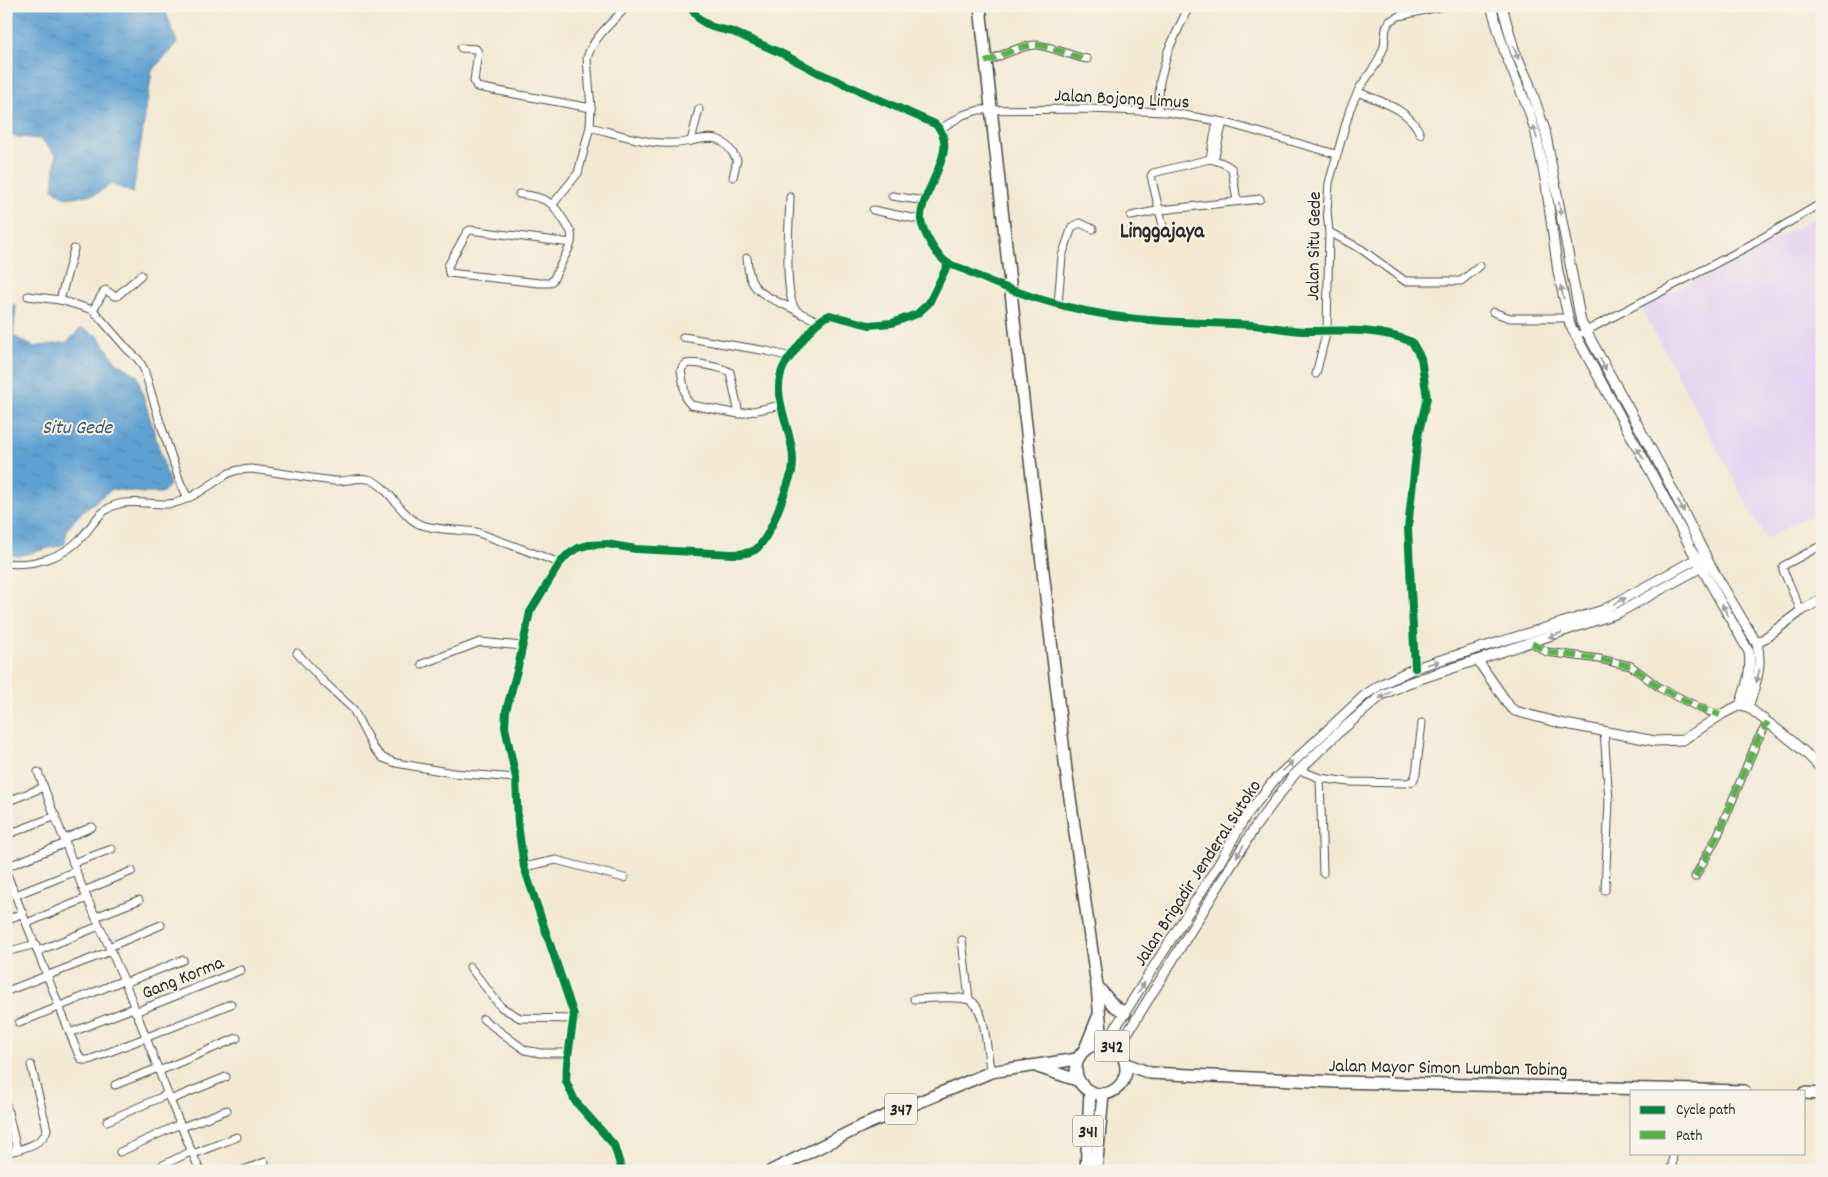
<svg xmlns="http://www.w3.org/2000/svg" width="1828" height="1177" font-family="Dekko,sans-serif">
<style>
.built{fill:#e4d3f2}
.water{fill:url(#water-ripples);stroke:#44667e}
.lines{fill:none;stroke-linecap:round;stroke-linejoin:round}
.minor-casing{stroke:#494844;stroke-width:9}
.tertiary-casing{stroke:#494844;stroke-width:11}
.primary-casing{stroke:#494844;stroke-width:14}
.minor{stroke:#fff;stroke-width:7}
.tertiary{stroke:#fff;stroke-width:9}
.primary{stroke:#fff;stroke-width:11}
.quiet{stroke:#56b246;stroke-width:6;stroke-dasharray:12 6;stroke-linecap:butt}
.cycleway-casing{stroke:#f7f3e8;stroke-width:11}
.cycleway{stroke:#00873e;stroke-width:8}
.oneway{fill:#a0a0a0}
.labels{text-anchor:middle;stroke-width:4;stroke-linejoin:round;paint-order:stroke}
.shield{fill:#f7f3e8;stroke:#686764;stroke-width:1}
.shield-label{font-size:18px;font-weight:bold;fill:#2b2b2b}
.street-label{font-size:19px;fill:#2b2b2b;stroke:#f7f3e8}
.water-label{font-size:20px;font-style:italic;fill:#3f5a6e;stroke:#f7f3e8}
.quarter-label{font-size:21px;font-weight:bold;fill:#2b2b2b;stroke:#f7f3e8}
</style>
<defs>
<pattern id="water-ripples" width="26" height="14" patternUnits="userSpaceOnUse" patternTransform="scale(1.25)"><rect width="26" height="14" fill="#5ea0d2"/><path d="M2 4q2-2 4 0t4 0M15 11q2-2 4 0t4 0" fill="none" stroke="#4e83ab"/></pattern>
</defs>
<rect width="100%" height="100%" fill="#f7f3e8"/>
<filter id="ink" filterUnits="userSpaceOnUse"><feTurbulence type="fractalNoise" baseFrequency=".02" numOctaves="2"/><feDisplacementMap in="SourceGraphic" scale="10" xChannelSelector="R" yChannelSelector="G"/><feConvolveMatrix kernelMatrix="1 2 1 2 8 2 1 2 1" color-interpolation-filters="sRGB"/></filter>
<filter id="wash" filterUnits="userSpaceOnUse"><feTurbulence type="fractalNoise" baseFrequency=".0096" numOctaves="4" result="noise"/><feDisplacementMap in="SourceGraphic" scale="20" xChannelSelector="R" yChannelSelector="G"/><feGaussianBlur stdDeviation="1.12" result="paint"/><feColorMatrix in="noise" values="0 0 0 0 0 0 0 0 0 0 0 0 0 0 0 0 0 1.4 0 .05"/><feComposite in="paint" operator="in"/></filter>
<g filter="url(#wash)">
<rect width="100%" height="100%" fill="#f3e9d3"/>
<path class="built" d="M1822,215V508L1766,539L1641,308Z"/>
<g class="water">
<path d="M6,6H164L177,43L152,71L133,193L111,184L96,194L66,198L53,189L56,155L41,139L10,136L6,137Z"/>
<path d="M6,302L16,306L13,336L34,347L67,342L81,328L98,336L116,362L137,375L170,485L162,493H143L112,489L84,510L67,529L65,544L19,556L6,554Z"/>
</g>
</g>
<g filter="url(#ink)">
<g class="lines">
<g class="minor-casing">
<g id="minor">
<path d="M689,6L700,20L712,27L733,32L781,53L819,73L935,124C963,148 919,192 921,220C922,228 927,237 931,244C935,251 942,260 949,264C953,266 959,267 963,269C1023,299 1097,318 1163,321C1192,323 1222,323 1251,325C1268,326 1286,330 1303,331C1340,331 1377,327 1412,342L1421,358L1427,398L1418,436L1408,528L1415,668"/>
<path d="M461,48L476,49L478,52L474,81L477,87L591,108"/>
<path d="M985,62C999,57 1023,44 1037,45C1054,47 1070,56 1087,59"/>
<path d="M1358,92C1381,102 1410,109 1420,134"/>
<path d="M1158,111L1160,81L1168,51L1189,6"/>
<path d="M590,127C622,135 658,149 691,141L699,109"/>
<path d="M940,129L963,115L979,110L1089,109L1167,112L1223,122L1336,154"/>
<path d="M691,141C716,135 724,137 737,160L733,177"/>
<path d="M1215,156L1223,122"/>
<path d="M1210,159L1217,121"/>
<path d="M519,194C554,198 554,205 571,232C572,237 572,241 570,246L553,280L550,283H539L449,273L448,266L467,232L470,230L571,243"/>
<path d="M892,196L925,201"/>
<path d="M790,197C790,218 782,297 797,311C803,315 812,318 818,321"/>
<path d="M553,204L578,173L590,127L591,108L587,58C593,37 613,22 627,6"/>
<path d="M873,210L921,220"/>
<path d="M1131,216L1161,210L1260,199"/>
<path d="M1164,230L1151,176L1153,173L1210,159C1217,161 1227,163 1232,169L1237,201"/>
<path d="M1329,232L1361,249L1405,281H1461L1480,266"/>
<path d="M747,258C748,266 748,274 752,282C758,295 783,304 796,310"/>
<path d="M28,296L60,300L93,310L128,350L138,359L144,369L159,419L180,482L188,498"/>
<path d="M60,300L74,249"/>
<path d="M1058,304L1062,256L1072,227L1080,223L1093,229"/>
<path d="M93,310L104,291L106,290L114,296H117L141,275"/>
<path d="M1493,312L1510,318H1568"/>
<path d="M1582,333L1745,248L1822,203"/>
<path d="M683,337L767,351L791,357"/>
<path d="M1316,374L1327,330L1329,232L1327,211L1329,183L1350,109L1359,89L1377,63L1384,47L1386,28L1390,21L1399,16L1443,6"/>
<path d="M739,414L730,372C723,368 693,361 686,364C683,366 683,367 681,370L686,399L691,405L739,414L781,405"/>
<path d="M6,563C32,566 62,558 80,539C93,526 99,509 119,504C133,500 154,505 168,504C188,503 212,483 229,473L238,470L251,469C279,472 306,478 334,481C345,482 357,477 368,479C388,484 400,515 419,524C437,531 457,529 476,532L560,563"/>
<path d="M1801,611L1783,570V566L1822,545"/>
<path d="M1532,643L1547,652L1599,659L1631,666L1660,688L1702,709L1720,715"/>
<path d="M297,653L324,682L353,709L373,748L383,758L396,763L453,773L516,778"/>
<path d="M422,664L480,642L522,646"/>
<path d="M1604,731L1609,800L1605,890"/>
<path d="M1299,770L1320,778L1349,782L1406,783L1413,781L1416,774L1422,723"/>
<path d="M38,772L83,889L124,980L170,1100L200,1171"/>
<path d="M1320,778L1323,873"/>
<path d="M6,802L44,787"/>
<path d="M6,835L56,816"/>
<path d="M64,839L92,827"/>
<path d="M73,863L112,849"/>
<path d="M6,867L66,843"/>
<path d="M524,867L556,860L624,878"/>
<path d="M6,872L79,1056L82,1060H89L231,1004"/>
<path d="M1695,877L1718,835L1757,741L1768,722"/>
<path d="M84,891L132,871"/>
<path d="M16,895L76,871"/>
<path d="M95,917L139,900"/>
<path d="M6,920L23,913"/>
<path d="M27,923L87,898"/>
<path d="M962,940L969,999"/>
<path d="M109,947L161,925"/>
<path d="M38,951L99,926"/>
<path d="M6,952L36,944"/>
<path d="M470,967L501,1007L520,1018L575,1019"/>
<path d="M125,983L183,960"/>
<path d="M7,991L111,951"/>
<path d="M914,999C930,999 955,995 969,1000C987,1006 986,1055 991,1072"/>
<path d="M135,1012L241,970"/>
<path d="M483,1019L525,1050L540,1053H568"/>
<path d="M19,1023L124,980"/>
<path d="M70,1033L133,1008"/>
<path d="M159,1071L237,1038"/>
<path d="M115,1085L158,1068"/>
<path d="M170,1100L226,1077"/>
<path d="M6,1104L17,1150"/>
<path d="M107,1121L168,1094"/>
<path d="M182,1127L227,1110"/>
<path d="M120,1152L180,1124"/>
<path d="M6,1153C20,1149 44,1145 47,1129L31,1065"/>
<path d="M193,1154L237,1137"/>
<path d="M1672,1168L1673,1153"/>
<path d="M151,1171L192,1151"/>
<path d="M241,1171L265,1162"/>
<path d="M622,1171L614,1145L575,1101L566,1081L567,1063L574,1015L524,867L518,824L516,778L505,727L506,711L518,667L530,612L560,563L567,555L578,548L588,545L607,544L636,549L732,554C740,554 748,554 755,550C771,538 785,491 792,472C799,437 767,398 784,366C789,358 796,349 802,341C810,331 817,320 830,315L869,325L892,323L917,314L929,303L948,264"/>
</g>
</g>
<g class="tertiary-casing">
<g id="tertiary">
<path d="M1491,6L1505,53L1529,111L1536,134L1546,184L1558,272L1570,325L1653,476L1696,558L1749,652C1752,670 1746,688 1740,705"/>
<path d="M1502,6L1514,49L1529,83L1545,130L1581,322L1663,471L1709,563L1757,644C1763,667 1755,685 1748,707"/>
<path d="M1757,644L1801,611L1822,599"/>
<path d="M1478,661L1510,707L1515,711L1560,723L1655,741L1683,740L1724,713L1740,705L1748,707C1774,728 1801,745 1822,770"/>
<path d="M1105,1044L1220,862L1245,817L1276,778L1365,695L1380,685L1415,668L1603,610L1705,554"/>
<path d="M1117,1050L1255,827L1294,775L1338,733L1382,695L1408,683L1618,613L1709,563"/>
</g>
</g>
<g class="primary-casing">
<g id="primary">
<path d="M980,6L1017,347L1066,770L1097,986L1102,1043"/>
<path d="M1097,986L1113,1005L1125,1013"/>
<circle cx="1101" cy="1069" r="25"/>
<path d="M1085,1049L1098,1017"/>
<path d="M1126,1064L1150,1073L1336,1082L1744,1091"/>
<path d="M1038,1067L1077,1080"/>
<path d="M1804,1093L1822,1094"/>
<path d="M771,1171L862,1126L991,1072C1020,1067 1048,1064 1077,1059"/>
<path d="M1086,1171L1090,1092"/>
<path d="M1096,1171L1103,1094"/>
</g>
</g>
<use href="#minor" class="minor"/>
<use href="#tertiary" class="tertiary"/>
<use href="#primary" class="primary"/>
<g class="quiet">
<path d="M985,62C999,57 1023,44 1037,45C1054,47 1070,56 1087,59"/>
<path d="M1532,643L1547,652L1599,659L1631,666L1660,688L1702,709L1720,715"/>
<path d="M1695,877L1718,835L1757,741L1768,722"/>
</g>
<g class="cycleway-casing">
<g id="cycleway">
<path d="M689,6L700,20L712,27L733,32L781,53L819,73L935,124C963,148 919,192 921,220C922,228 927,237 931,244C935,251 942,260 949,264C953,266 959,267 963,269C1023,299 1097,318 1163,321C1192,323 1222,323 1251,325C1268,326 1286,330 1303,331C1340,331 1377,327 1412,342L1421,358L1427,398L1418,436L1408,528L1415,668"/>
<path d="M622,1171L614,1145L575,1101L566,1081L567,1063L574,1015L524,867L518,824L516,778L505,727L506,711L518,667L530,612L560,563L567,555L578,548L588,545L607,544L636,549L732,554C740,554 748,554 755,550C771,538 785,491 792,472C799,437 767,398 784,366C789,358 796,349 802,341C810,331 817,320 830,315L869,325L892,323L917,314L929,303L948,264"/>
</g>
</g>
<use href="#cycleway" class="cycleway"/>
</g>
<defs><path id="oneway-solid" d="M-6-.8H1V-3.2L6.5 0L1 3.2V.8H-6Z" transform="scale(1.25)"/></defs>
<g class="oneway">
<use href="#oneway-solid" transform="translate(1516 53) rotate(68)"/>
<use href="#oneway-solid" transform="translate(1535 132) rotate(-105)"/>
<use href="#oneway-solid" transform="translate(1560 209) rotate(81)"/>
<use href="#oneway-solid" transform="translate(1562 292) rotate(-102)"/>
<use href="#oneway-solid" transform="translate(1603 364) rotate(62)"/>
<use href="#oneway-solid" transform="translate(1640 453) rotate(-120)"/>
<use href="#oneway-solid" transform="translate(1681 506) rotate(63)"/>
<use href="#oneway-solid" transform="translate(1620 601) rotate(-29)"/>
<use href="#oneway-solid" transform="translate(1725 610) rotate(-119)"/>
<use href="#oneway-solid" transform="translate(1555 635) rotate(161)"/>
<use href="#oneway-solid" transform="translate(1433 663) rotate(-16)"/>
<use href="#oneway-solid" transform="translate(1758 676) rotate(103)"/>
<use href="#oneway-solid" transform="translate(1385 695) rotate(150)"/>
<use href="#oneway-solid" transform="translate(1288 766) rotate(-45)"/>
<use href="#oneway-solid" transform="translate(1240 851) rotate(122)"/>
<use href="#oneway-solid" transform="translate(1141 988) rotate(-57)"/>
</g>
</g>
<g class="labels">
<g class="shield">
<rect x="1094.5" y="1030.5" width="35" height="31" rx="4"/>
<rect x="885" y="1093.5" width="32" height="31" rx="4"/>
<rect x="1073" y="1115.5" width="30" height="31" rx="4"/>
</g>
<g class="shield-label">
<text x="1112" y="1052">342</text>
<text x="901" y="1115">347</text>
<text x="1088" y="1137">341</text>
</g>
<g class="street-label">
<text transform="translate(1122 97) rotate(3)" y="7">Jalan Bojong Limus</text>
<text transform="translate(1312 246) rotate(-89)" y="7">Jalan Situ Gede</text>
<text transform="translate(1196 872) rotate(-57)" y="7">Jalan Brigadir Jenderal Sutoko</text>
<text transform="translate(182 976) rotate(-22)" y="7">Gang Korma</text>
<text transform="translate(1448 1066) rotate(1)" y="7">Jalan Mayor Simon Lumban Tobing</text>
</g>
<g class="water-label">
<text x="77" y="433">Situ Gede</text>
</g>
<g class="quarter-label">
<text x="1162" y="237">Linggajaya</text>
</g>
</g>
<rect width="1828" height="1177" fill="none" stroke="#f7f3e8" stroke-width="25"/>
<rect x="1630" y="1090" width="175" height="65" fill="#f7f3e8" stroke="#a5a39c"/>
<rect x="1640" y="1106" width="25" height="8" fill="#00873e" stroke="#a5a39c"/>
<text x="1676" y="1114" font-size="15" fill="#2b2b2b">Cycle path</text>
<rect x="1640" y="1131" width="25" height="8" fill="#56b246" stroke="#a5a39c"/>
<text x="1676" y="1140" font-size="15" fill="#2b2b2b">Path</text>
</svg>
